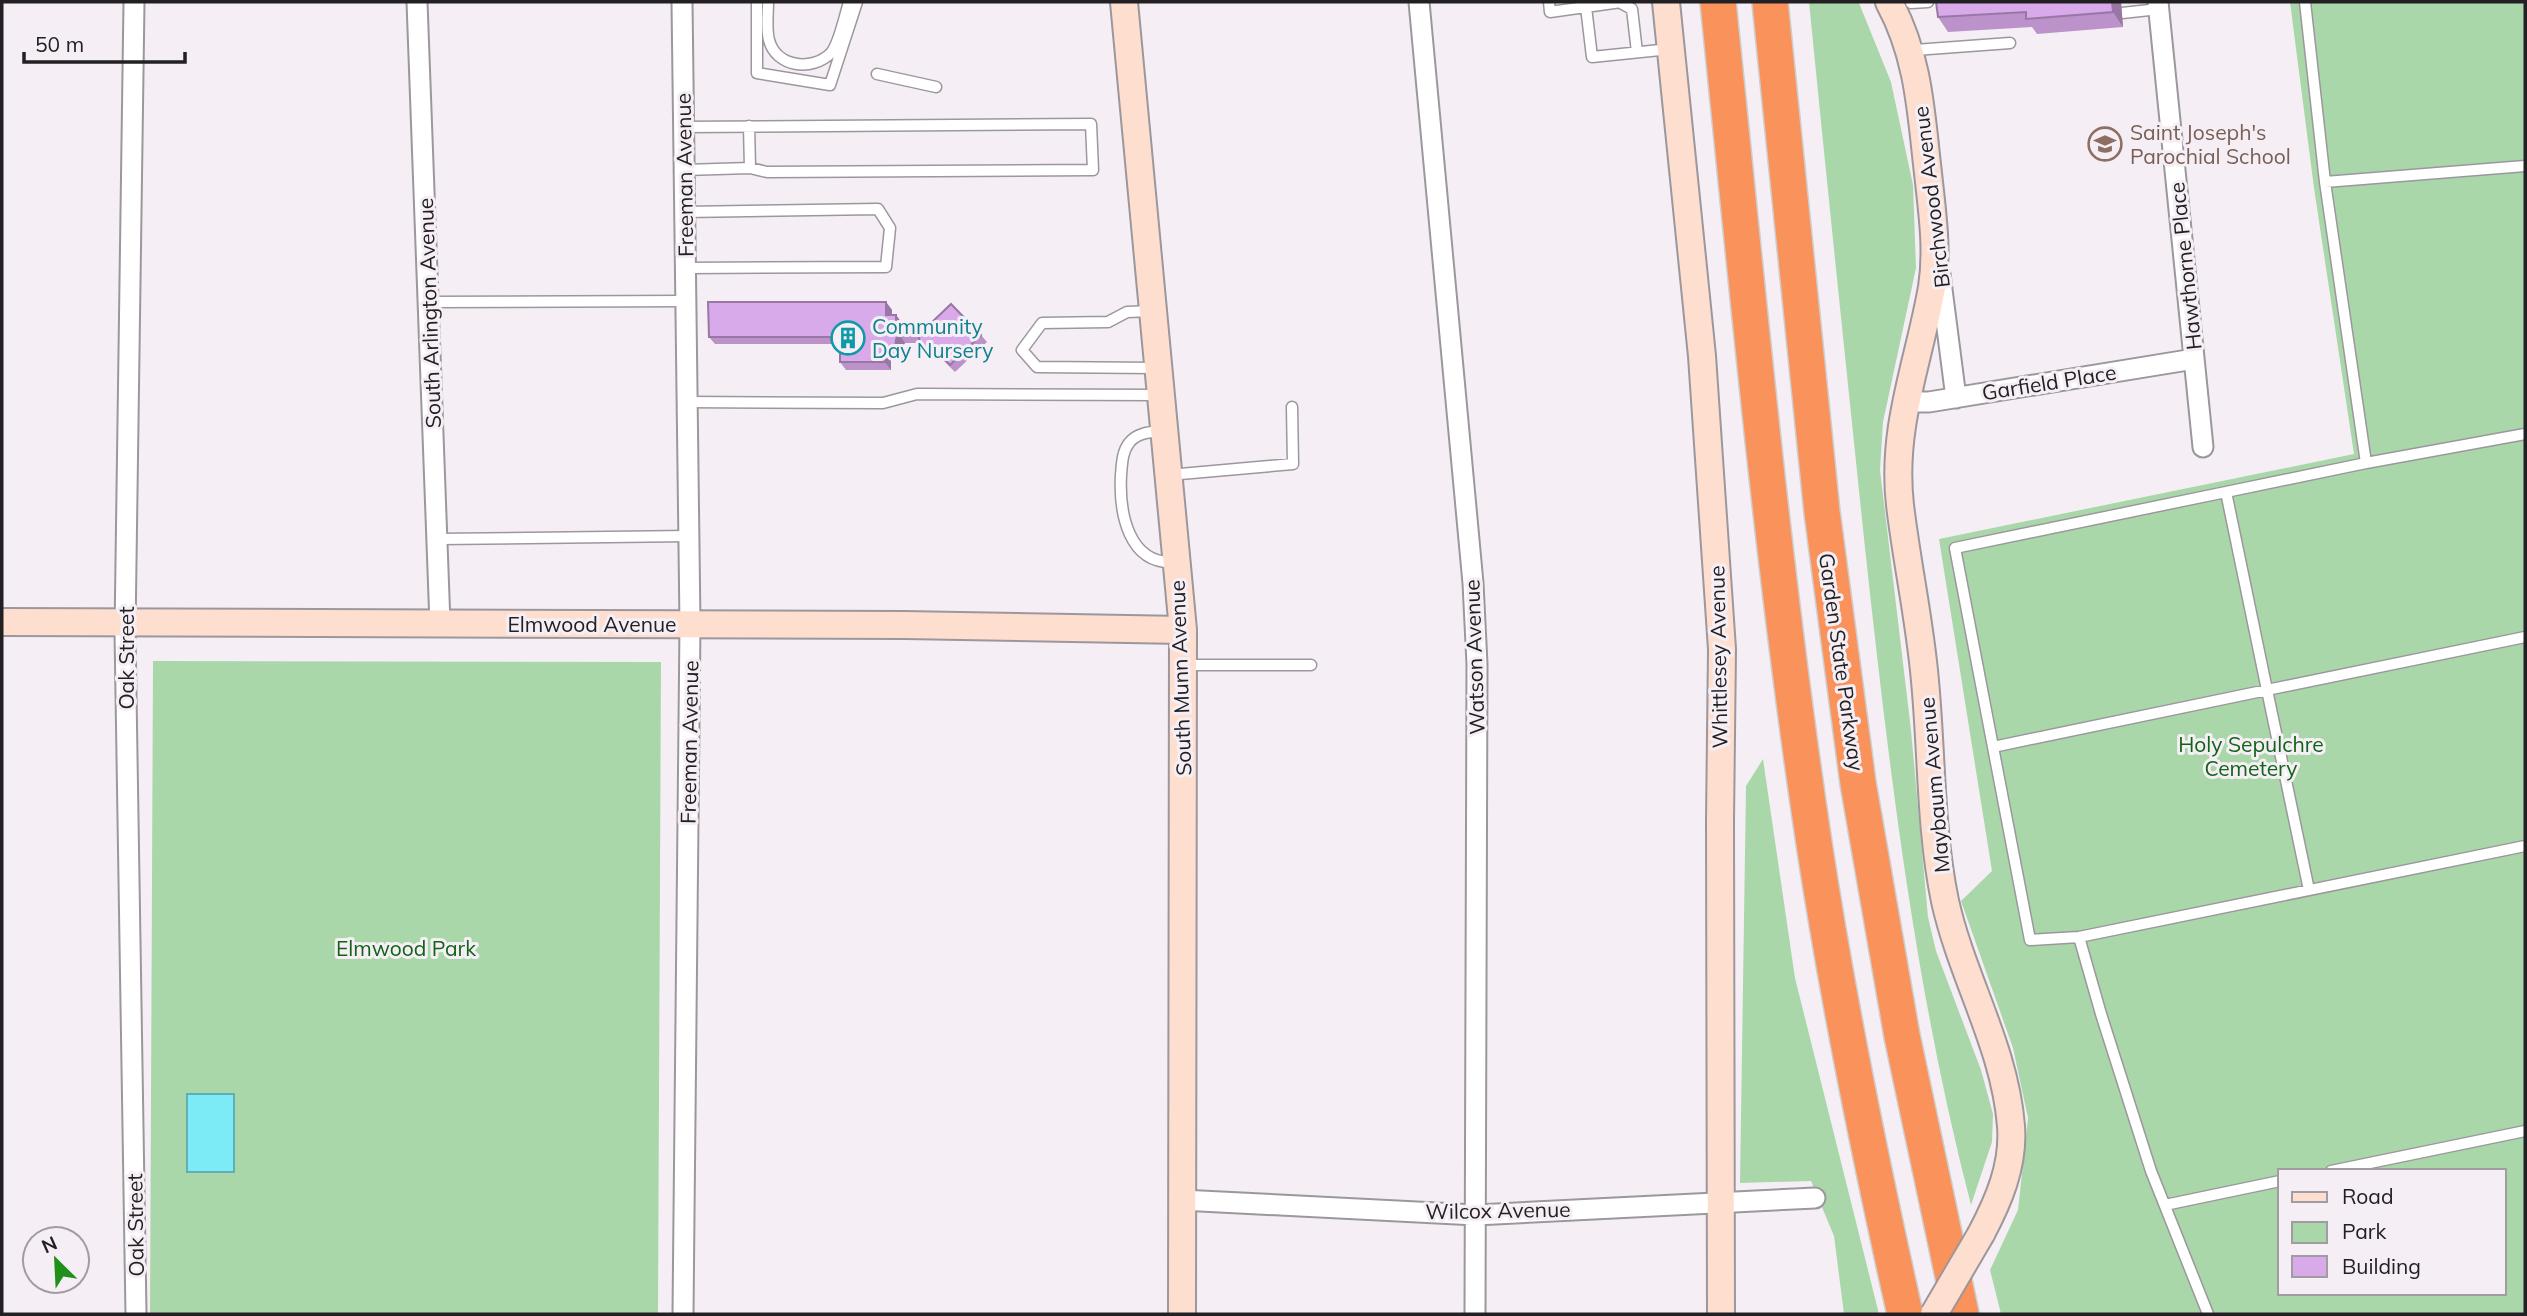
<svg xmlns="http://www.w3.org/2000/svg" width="2527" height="1316" font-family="Mulish,sans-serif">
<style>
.green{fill:#aad7a9;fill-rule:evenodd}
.water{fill:#7debf6;stroke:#62aeb6;stroke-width:2}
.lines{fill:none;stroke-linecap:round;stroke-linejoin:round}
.lane-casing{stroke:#9c979d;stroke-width:13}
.street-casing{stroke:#9c979d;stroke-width:23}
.secondary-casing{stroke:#9c979d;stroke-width:30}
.highway-casing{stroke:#cecece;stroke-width:38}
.lane{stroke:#fff;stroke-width:10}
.street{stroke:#fff;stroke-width:19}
.secondary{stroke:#fedece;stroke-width:26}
.highway{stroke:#fa925b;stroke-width:35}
.secondary-bridge-casing{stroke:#9c979d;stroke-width:30;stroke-linecap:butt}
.secondary-bridge{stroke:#fedece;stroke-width:26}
.wall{fill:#bb92c9}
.shaded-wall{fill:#9877a4}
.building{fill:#d9aaea;stroke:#9877a4;stroke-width:2}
.labels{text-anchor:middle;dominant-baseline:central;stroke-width:6;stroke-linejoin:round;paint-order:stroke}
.education-label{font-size:21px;fill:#785e54;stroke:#f5eff5;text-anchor:start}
.street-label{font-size:21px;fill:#222022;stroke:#f5eff5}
.culture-label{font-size:21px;fill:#0d838f;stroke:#f5eff5;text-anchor:start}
.park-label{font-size:21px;fill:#116318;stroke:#f5eff5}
</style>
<rect width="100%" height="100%" fill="#f5eff5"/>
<path class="green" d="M1809 2 1859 3 1891 82 1913 185 1916 268 1883 422 1880 470 1911 730 1928 917 1936 951 1981 1070 1993 1114 1992 1142 1971 1205C1915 990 1889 768 1865 548 1846 366 1827 184 1809 2Z
M2290 2H2525V1314H2001L1990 1270 2018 1210 2028 1118 2013 1048 1961 901 1992 871 1939 539 2354 454 2314 188ZM2280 1171H2504V1293H2280Z
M153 661 661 662 658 1314H150Z
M1763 759 1795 978 1879 1314H1844L1834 1236 1811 1181 1740 1183 1746 786Z"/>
<path class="water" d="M187 1094H234V1172H187Z"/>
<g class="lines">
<defs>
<path id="lane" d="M757 2V73L830 85 857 2
M768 2C768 13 766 29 769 40 776 67 812 72 831 53 839 44 845 15 849 2
M1549 2 1550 12 1621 2
M2305 2 2325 182 2525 166
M1621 3 1632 9 1637 52
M1911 3 1928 2
M1586 7 1592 57 1670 49
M2122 13 2159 9
M1915 50 2010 43
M877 74 936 87
M749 126 750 168
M683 127 1091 124 1093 170 767 172 750 168 684 170
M2325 182 2366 463
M684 212 878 209 890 228 886 267 685 268
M429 302 685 301
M1153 311 1127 312 1108 322 1042 323 1022 350 1037 367 1156 368
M687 402 883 403 917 394 1161 395
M1164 431C1152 432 1137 432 1129 443 1122 452 1122 464 1121 475 1119 512 1128 566 1176 562
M1169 475 1293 464 1292 407
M2226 492 2366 463 2525 434
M438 539 689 536
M1184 665H1311
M1993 747 1955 548 2226 492 2267 690 1993 747 2030 940 2079 937 2525 846
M2309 890 2267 690 2525 637
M2079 937 2101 1014 2151 1171 2208 1314
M2331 1171 2525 1131
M2165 1205 2280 1181"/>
<path id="street" d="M134 2 125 632 136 1314
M417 2 440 624
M682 2 690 624 683 1314
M1419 2 1473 583 1477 664 1475 1314
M2158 2 2203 447
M1940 274 1956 398
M1904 402H1929L2194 359
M1181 1200 1476 1215 1815 1198"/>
<path id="secondary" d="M1124 2 1183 630 1182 1314
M1666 2 1702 356 1722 649 1720 821 1721 1314
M1889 2C1919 57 1921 113 1928 173 1932 211 1938 249 1932 287 1919 362 1891 427 1900 505 1907 564 1920 622 1925 681 1932 754 1930 829 1945 901 1962 978 2005 1047 2011 1126 2014 1165 1999 1200 1981 1234
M2 622 904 625 1183 630"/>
<path id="highway" d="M1718 2C1747 282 1772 564 1814 843 1838 1001 1870 1158 1905 1314
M1770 2 1822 512 1858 783 1902 1036 1961 1314"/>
</defs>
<use href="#lane" class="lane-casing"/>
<use href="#street" class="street-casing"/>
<use href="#secondary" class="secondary-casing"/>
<use href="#highway" class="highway-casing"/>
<use href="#lane" class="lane"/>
<use href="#street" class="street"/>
<use href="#secondary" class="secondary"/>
<use href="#highway" class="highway"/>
<defs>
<path id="secondary-bridge" d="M1934 1314 1981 1234"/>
</defs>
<use href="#secondary-bridge" class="secondary-bridge-casing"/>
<use href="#secondary-bridge" class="secondary-bridge"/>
</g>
<path class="wall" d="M1936 2H2121L2123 27 2037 34 2032 27 1948 32 1938 17Z
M886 302 892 310V315H896L901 322V326L981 335 987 342 955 372 940 357H926L920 349V343H905L902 347 901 359 891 358V370H846L840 362V350H837L833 344H715L709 337Z"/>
<path class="shaded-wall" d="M2112 2H2121L2123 27 2113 12Z
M886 302 892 310 891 322 886 315Z
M896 315 901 322V334L896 327Z
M900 335 905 343 902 347 901 359 895 351 896 339Z
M886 351 891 358V370L885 362Z"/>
<path class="building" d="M1936 2H2112L2113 12 2026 19V12L1938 17Z
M708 302H886V315H896V327L928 326 951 304 981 335 950 365 935 349H920L919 335H900L896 339 895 351H886L885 362H840V343H832L831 337H709Z"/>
<defs>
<symbol id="school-ring" viewBox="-11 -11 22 22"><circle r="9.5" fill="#f5eff5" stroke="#8d6e63" stroke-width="1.5"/><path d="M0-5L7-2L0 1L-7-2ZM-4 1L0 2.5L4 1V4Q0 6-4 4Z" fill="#8d6e63"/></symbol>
<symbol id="building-ring" viewBox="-11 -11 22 22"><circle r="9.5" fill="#f5eff5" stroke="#0f9aa8" stroke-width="1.5"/><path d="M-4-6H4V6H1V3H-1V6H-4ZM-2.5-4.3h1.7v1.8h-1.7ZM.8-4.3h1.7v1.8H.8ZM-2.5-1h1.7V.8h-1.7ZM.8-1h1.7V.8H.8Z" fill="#0f9aa8"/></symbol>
</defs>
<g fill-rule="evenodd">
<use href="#school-ring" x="2086" y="125" width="38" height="38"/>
<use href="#building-ring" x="829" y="319" width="38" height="38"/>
</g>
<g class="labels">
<g class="education-label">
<text x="2130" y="132">Saint Joseph's<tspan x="2130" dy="24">Parochial School</tspan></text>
</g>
<g class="street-label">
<text transform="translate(684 175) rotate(-91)">Freeman Avenue</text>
<text transform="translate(1931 197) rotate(-97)">Birchwood Avenue</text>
<text transform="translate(2185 266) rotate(-96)">Hawthorne Place</text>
<text transform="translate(429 313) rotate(-92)">South Arlington Avenue</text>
<text transform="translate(2049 382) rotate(-9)">Garfield Place</text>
<text x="592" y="624">Elmwood Avenue</text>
<text transform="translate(1474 657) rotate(-92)">Watson Avenue</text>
<text transform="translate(1718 657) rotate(-91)">Whittlesey Avenue</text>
<text transform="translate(126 658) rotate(-90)">Oak Street</text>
<text transform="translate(1842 662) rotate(82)">Garden State Parkway</text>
<text transform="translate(1180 678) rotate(-92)">South Munn Avenue</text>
<text transform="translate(689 742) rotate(-89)">Freeman Avenue</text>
<text transform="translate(1934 785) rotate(-95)">Maybaum Avenue</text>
<text transform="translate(1498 1210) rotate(-1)">Wilcox Avenue</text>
<text transform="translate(135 1225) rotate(-91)">Oak Street</text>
</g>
<g class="culture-label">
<text x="872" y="326">Community<tspan x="872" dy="24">Day Nursery</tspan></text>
</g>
<g class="park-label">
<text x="2251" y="744">Holy Sepulchre<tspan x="2251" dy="24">Cemetery</tspan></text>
<text x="406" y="948">Elmwood Park</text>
</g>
</g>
<rect width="2527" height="1316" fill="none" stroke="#222022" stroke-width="7"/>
<rect x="2278" y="1169" width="228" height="126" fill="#f5eff5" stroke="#a19ca1" stroke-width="2"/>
<rect x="2292" y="1192" width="35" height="10" fill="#fedece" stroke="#a19ca1" stroke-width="2"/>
<text x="2342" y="1204" font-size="21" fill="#222022">Road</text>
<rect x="2292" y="1222" width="35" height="21" fill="#aad7a9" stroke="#a19ca1" stroke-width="2"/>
<text x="2342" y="1239" font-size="21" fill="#222022">Park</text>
<rect x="2292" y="1256" width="35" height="21" fill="#d9aaea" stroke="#a19ca1" stroke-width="2"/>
<text x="2342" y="1274" font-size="21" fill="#222022">Building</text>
<g transform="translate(56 1260) rotate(336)"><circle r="33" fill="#f5eff5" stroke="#a19ca1" stroke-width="2"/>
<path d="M0-5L12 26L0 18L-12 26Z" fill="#1f911a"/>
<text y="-10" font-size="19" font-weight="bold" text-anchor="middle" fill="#222022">N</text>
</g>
<path d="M24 52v10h161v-10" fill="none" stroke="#222022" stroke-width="3.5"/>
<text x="35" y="52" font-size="21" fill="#222022" stroke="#f5eff5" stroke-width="5" paint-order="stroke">50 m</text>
</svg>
